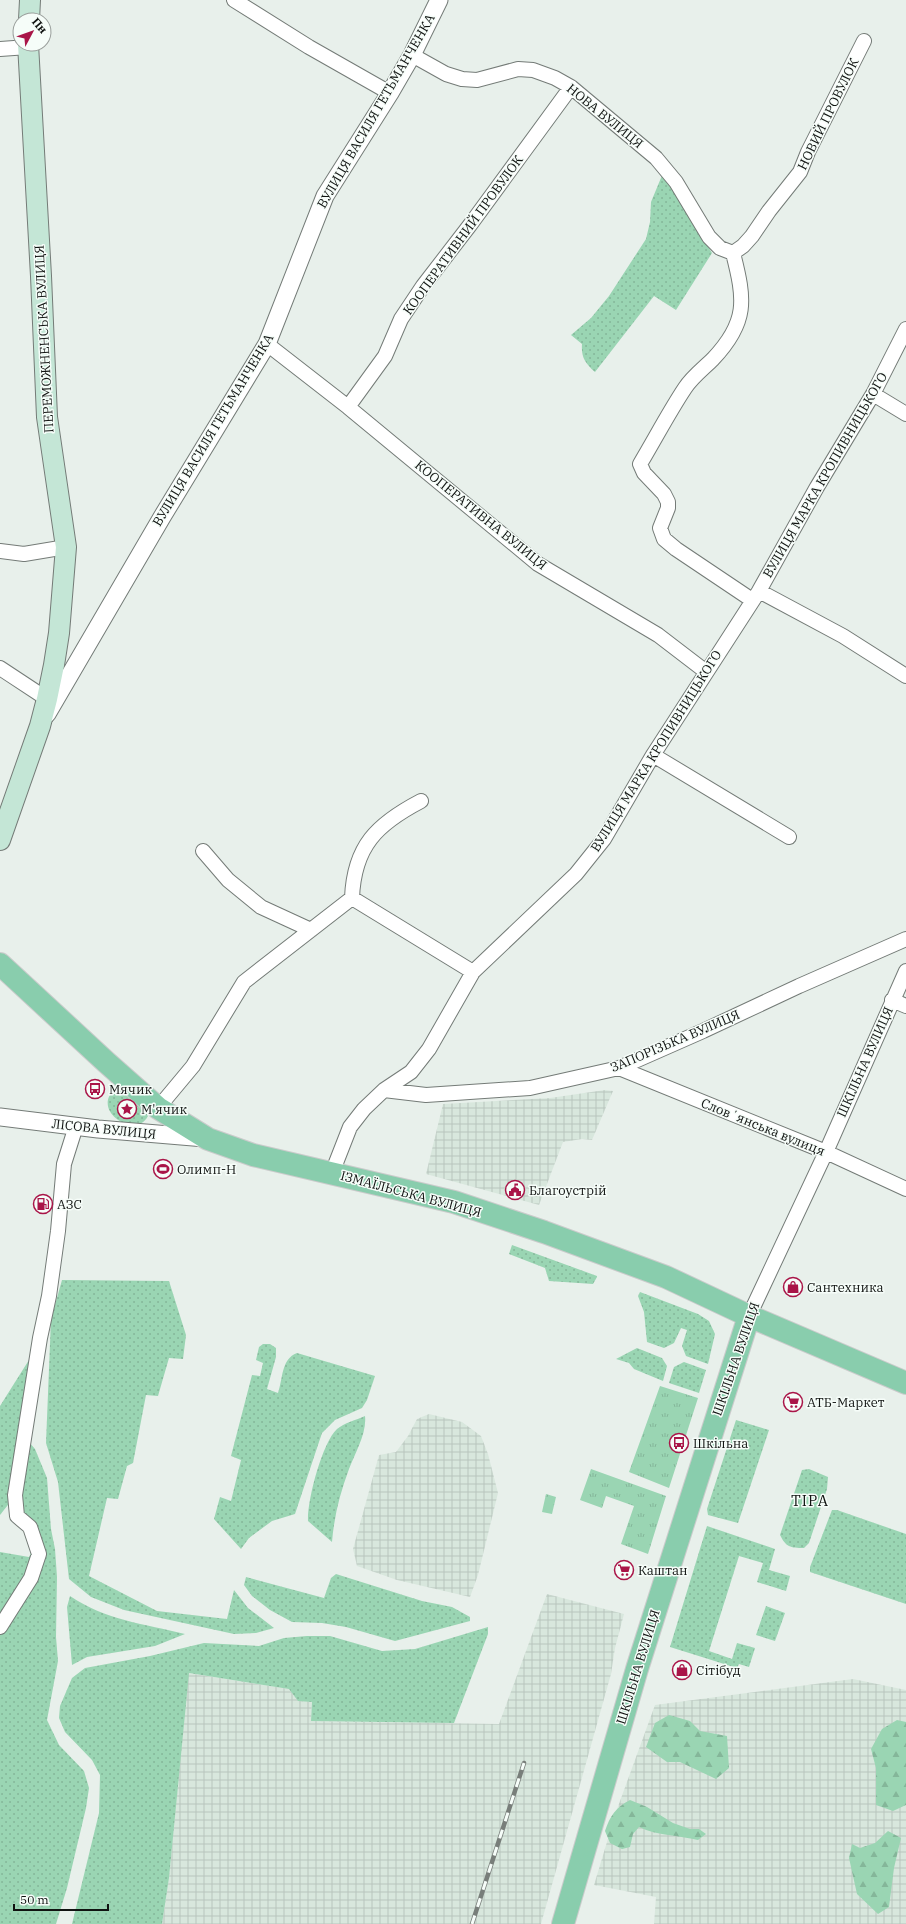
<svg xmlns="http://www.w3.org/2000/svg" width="906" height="1924" font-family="'IBM Plex Serif',serif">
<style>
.industrial{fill:url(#industrial-grid)}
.grass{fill:url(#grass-dots)}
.forest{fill:url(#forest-firs)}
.park{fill:url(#park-tufts)}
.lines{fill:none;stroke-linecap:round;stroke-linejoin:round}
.minor-casing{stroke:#747b77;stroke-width:16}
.tertiary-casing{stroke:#747b77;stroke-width:19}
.secondary-casing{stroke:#747b77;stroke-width:22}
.primary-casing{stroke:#cacbcb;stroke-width:24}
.minor{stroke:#fff;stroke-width:14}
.tertiary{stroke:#fff;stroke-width:17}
.secondary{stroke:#c4e6d6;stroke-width:20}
.primary{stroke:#89cdad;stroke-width:22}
.rail-casing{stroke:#787e7a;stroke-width:4.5}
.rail{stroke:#f6fdf9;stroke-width:3;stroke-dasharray:9;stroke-linecap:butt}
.labels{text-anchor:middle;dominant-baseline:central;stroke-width:3;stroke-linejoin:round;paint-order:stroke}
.street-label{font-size:13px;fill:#101311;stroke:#f6fdf9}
.poi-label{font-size:13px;fill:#101311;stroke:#f6fdf9;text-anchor:start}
.quarter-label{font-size:15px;letter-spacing:1px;fill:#101311;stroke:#f6fdf9}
</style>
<defs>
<pattern id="industrial-grid" width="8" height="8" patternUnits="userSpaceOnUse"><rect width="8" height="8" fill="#d8e7dd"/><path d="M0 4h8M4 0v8" fill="none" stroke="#b8c5bd"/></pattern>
<pattern id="grass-dots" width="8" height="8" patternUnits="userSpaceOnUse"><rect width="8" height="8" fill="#9ad5b3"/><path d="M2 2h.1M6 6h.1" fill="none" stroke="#84b699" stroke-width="1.8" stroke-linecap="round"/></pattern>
<pattern id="forest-firs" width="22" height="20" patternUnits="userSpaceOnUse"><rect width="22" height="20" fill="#9ad5b3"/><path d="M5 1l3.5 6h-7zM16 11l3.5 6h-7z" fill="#84b699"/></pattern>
<pattern id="park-tufts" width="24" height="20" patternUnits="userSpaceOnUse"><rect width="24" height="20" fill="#9ad5b3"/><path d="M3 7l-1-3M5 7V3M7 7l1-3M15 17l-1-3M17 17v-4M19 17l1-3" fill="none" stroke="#84b699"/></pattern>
</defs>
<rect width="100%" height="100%" fill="#e8f0eb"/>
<path class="industrial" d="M605 1090 613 1091 592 1140 582 1139 563 1142 539 1205 426 1174 443 1104 550 1098Z
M429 1414 462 1422 481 1436 488 1454 498 1493 478 1575 470 1597 397 1580 357 1566 353 1549 379 1455 396 1452 408 1436 417 1419Z
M547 1594 624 1614 615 1648 611 1674 541 1924H162L169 1878 188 1673 289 1689 298 1700 312 1702 311 1721 499 1724Z
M853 1679 906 1690V1924H654L656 1897 594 1885 616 1812 655 1705Z"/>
<path class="grass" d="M663 173 712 253 676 310 654 296 595 372C585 363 581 357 582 344L571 335 591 318 609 296 646 239 650 222 651 202Z
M115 1089C126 1090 143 1106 148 1116 136 1140 90 1111 115 1089Z
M512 1245 597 1276V1277L593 1284 549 1281 545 1268 509 1254Z
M62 1280 169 1281 186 1335 183 1359 169 1358 158 1396 146 1395 133 1463 127 1466 118 1499 107 1498 89 1576 157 1611 227 1619 234 1590 248 1608 274 1628 256 1633 234 1634 124 1610 91 1597 69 1579 58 1482 46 1443 51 1319Z
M640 1292 698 1314 709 1321 715 1334 708 1364 686 1356 682 1346 687 1330 681 1328 674 1343 664 1348 647 1342 644 1312 638 1296Z
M263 1344H270L276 1348V1357L267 1389 278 1393C283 1379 281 1359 297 1353L375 1376 367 1400 362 1408 335 1420 322 1433 295 1514 272 1521 249 1538 241 1549 214 1519 220 1497 231 1501 241 1460 231 1456 252 1375 260 1376 263 1363 256 1360 259 1347Z
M637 1348 662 1358 667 1366 663 1381 634 1369 629 1363 616 1359Z
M34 1352 11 1501 0 1515V1406Z
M684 1362 706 1370 699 1393 669 1383 674 1367Z
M365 1416C367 1433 355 1453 349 1469 340 1493 334 1517 332 1542L308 1521C307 1501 322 1443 337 1429 344 1423 356 1420 365 1416Z
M736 1420 769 1430 738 1523 708 1515 707 1509Z
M29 1442 35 1449 47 1478 51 1529 55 1549 57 1577 56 1637 58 1661 47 1720 59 1745 84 1771 89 1788 86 1808 67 1888 56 1924H0V1552L29 1557 32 1551 20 1495Z
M809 1469 828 1477 827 1489 809 1543 804 1548C790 1548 786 1547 780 1535L802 1470Z
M832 1510H837L906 1534V1604L810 1572V1567Z
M707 1526 775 1549 769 1570 790 1576 786 1591 757 1582 763 1563 739 1556 709 1651 732 1659 737 1643 755 1648 749 1667 739 1664 737 1668 670 1647Z
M336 1574 422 1601 452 1607 470 1617V1621L395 1641 346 1627 322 1623 292 1622 270 1610 252 1596 244 1585 246 1577 324 1598 331 1578Z
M70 1596C105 1620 145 1624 185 1634L155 1646 87 1657 72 1665 67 1607Z
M766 1606 785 1613 775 1641 756 1635Z
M488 1627V1634L454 1723 311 1721 312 1702 298 1701 289 1689 189 1673 169 1878 162 1924H72L99 1813 100 1775 92 1760 65 1732 59 1718 60 1706 72 1678 85 1668 150 1656 204 1643 259 1646 284 1638 307 1636H330L382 1651 415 1649Z"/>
<path class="forest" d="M669 1715 690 1721 700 1731 727 1736 729 1768 716 1779 680 1762H667L646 1747 655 1723Z
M897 1720 906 1722V1805L893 1811 876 1805V1768L871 1749 882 1729Z
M630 1800 647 1807 673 1823 690 1829H699L706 1834 698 1840C678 1835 658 1836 639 1827L633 1834 630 1847 622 1849 610 1843 605 1831C610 1816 616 1807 630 1800Z
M888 1831 901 1838 894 1868 889 1907 878 1914 857 1894 849 1858 852 1844 860 1848 875 1843Z"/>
<path class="park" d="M660 1386 698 1398 669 1488 629 1472Z
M591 1469 666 1496 648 1554 621 1544 634 1506 606 1496 602 1508 580 1500Z
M546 1494 556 1497 552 1514 542 1512Z"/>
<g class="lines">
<defs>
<path id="minor" d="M234 0 309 47 390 93
M0 49 28 47
M412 55 446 74 462 79 477 80 518 69 533 70 555 78 571 87 656 158 676 182 709 237 720 248 733 253
M267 344 348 407 538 564 658 635 705 671
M873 394 906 414
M348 407 385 356 401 319 423 286 470 225 571 87
M0 551 24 554 66 547
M759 591 843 636 906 676
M752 600 676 549 664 539 660 528 668 508V502L664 494 644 473 640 464C655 439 669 412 685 388 692 377 704 368 713 359 748 322 745 300 733 253L743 246 752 236 769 211 800 172 808 152 864 41
M0 668 47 699
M653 755 789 837
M203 851 228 880 261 907 311 930
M352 898C354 846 377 824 421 801
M892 1000 906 1006
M619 1068 826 1152 906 1189
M384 1090 426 1095 530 1088 619 1068 703 1031 799 986 906 939
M158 1108 193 1066 244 982 352 898 473 972
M332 1173 350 1127 364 1109 384 1090 411 1072 429 1049 473 972 576 874 604 839 653 755 759 591 817 487 873 394 906 329
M749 1316 826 1152 906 971
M0 1627 31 1578 39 1554 30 1527 17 1516 15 1495 40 1338 49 1296 58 1231 64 1164 76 1126"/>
<path id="tertiary" d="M47 714 162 517 267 344 325 196 390 93 412 55 439 0
M0 1117 98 1129 205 1138"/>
<path id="secondary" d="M29 20 30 0
M0 840 40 726 47 699 54 665 59 633 66 547 47 417 41 276 28 44"/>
<path id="primary" d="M0 964 106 1062 158 1108 208 1139 253 1155 454 1202 544 1232 666 1277 749 1316 906 1383
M563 1924 637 1669 749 1316"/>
</defs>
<use href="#minor" class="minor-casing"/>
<use href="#tertiary" class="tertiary-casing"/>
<use href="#secondary" class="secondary-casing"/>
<use href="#primary" class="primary-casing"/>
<use href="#minor" class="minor"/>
<use href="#tertiary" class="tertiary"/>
<use href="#secondary" class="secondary"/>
<use href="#primary" class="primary"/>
<defs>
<path id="rail" d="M472 1924 524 1763"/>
</defs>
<use href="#rail" class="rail-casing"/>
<use href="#rail" class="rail"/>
</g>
<defs>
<symbol id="bus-ring" viewBox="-11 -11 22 22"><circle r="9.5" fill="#f6fdf9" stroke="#a91548" stroke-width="1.5"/><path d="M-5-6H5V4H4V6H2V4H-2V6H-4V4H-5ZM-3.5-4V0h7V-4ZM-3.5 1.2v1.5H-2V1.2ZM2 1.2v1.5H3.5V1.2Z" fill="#a91548"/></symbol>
<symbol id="sight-ring" viewBox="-11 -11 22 22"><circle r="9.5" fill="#f6fdf9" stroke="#a91548" stroke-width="1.5"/><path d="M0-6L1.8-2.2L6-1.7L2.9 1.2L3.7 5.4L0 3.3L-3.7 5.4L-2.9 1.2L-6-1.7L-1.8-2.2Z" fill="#a91548"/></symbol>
<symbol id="stadium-ring" viewBox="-11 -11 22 22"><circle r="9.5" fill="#f6fdf9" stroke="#a91548" stroke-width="1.5"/><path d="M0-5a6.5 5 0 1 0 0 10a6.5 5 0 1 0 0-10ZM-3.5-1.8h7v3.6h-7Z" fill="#a91548"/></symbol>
<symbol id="civic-ring" viewBox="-11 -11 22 22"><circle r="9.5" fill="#f6fdf9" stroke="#a91548" stroke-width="1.5"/><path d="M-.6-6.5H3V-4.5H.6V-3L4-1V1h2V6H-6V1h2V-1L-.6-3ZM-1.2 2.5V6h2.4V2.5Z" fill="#a91548"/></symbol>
<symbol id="fuel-ring" viewBox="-11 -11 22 22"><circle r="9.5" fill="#f6fdf9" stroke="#a91548" stroke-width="1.5"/><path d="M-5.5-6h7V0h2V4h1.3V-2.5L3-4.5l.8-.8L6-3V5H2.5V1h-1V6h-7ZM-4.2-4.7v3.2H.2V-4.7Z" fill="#a91548"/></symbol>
<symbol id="shop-ring" viewBox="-11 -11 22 22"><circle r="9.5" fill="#f6fdf9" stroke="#a91548" stroke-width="1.5"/><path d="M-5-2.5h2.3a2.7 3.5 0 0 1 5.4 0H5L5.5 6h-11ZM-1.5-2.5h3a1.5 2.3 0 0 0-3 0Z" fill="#a91548"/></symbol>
<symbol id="supermarket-ring" viewBox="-11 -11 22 22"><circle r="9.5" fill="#f6fdf9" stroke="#a91548" stroke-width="1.5"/><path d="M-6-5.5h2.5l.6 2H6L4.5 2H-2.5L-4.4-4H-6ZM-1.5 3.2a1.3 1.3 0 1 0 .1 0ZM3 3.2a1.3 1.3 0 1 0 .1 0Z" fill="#a91548"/></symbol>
</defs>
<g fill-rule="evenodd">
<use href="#bus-ring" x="84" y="1078" width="22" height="22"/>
<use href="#sight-ring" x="116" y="1098" width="22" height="22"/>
<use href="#stadium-ring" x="152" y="1158" width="22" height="22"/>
<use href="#civic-ring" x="504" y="1179" width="22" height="22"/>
<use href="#fuel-ring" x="32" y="1193" width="22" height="22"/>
<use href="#shop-ring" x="782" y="1276" width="22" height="22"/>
<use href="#supermarket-ring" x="782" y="1391" width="22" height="22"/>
<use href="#bus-ring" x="668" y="1432" width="22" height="22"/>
<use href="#supermarket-ring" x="613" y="1559" width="22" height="22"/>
<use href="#shop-ring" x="671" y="1659" width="22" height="22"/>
</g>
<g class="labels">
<g class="street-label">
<text transform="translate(376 111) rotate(-60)">ВУЛИЦЯ ВАСИЛЯ ГЕТЬМАНЧЕНКА</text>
<text transform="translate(828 114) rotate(-64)">НОВИЙ ПРОВУЛОК</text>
<text transform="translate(605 116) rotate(39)">НОВА ВУЛИЦЯ</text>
<text transform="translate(463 235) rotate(-54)">КООПЕРАТИВНИЙ ПРОВУЛОК</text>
<text transform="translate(44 339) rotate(-93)">ПЕРЕМОЖНЕНСЬКА ВУЛИЦЯ</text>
<text transform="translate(213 430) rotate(-59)">ВУЛИЦЯ ВАСИЛЯ ГЕТЬМАНЧЕНКА</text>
<text transform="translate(825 475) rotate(-60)">ВУЛИЦЯ МАРКА КРОПИВНИЦЬКОГО</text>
<text transform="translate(481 515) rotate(39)">КООПЕРАТИВНА ВУЛИЦЯ</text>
<text transform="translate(656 751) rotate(-58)">ВУЛИЦЯ МАРКА КРОПИВНИЦЬКОГО</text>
<text transform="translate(675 1041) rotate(-23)">ЗАПОРІЗЬКА ВУЛИЦЯ</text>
<text transform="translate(865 1062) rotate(-66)">ШКІЛЬНА ВУЛИЦЯ</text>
<text transform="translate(763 1127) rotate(22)">Словʼянська вулиця</text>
<text transform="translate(104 1129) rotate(6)">ЛІСОВА ВУЛИЦЯ</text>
<text transform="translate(411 1194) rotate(15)">ІЗМАЇЛЬСЬКА ВУЛИЦЯ</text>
<text transform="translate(736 1359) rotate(-71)">ШКІЛЬНА ВУЛИЦЯ</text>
<text transform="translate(638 1667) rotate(-73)">ШКІЛЬНА ВУЛИЦЯ</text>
</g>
<g class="poi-label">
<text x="109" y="1089">Мячик</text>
<text x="141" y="1109">М'ячик</text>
<text x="177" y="1169">Олимп-Н</text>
<text x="529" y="1190">Благоустрій</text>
<text x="57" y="1204">АЗС</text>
<text x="807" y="1287">Сантехника</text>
<text x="807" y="1402">АТБ-Маркет</text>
<text x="693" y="1443">Шкільна</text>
<text x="638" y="1570">Каштан</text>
<text x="696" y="1670">Сітібуд</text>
</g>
<g class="quarter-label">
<text x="810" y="1500">ТІРА</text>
</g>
</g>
<g transform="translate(32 32) rotate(49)"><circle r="19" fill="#f6fdf9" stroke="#9a9f9c"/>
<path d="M0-3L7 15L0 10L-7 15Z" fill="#a91548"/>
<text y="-6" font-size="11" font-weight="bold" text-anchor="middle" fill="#101311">Пн</text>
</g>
<path d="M14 1904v6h94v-6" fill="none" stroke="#101311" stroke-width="2"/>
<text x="20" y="1904" font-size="12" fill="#101311" stroke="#f6fdf9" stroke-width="3" paint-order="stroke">50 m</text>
</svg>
